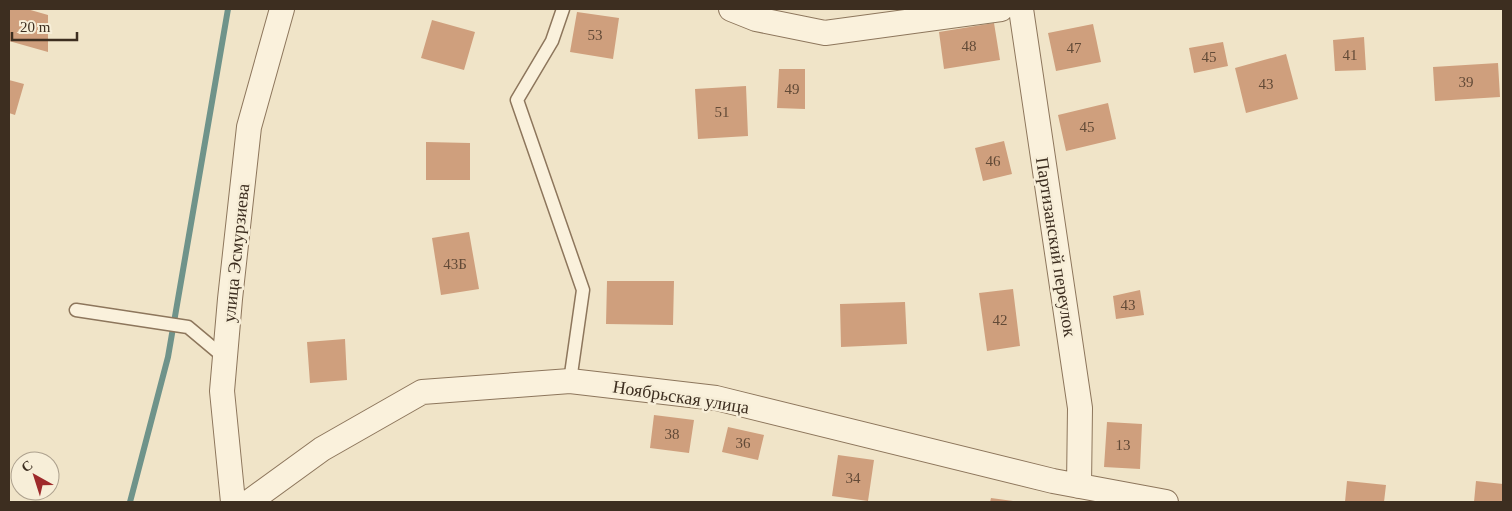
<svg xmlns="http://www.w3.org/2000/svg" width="1512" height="511" font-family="Georgia,serif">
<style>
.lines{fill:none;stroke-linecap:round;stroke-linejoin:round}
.stream{stroke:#6f938a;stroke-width:6}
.building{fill:#cf9f7d}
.lane-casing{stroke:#8d765c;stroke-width:15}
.street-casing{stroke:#8d765c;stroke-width:26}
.lane{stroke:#faf1dc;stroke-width:12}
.street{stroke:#faf1dc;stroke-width:24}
.labels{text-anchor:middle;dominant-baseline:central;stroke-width:5;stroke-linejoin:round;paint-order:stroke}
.number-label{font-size:15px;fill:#624a37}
.street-label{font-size:18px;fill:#3d2e20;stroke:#f7eed8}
</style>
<rect width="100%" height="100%" fill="#f0e4c8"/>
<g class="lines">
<path class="stream" d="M130 502 168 357 228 9"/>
</g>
<path class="building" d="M9 9H27L48 15V52L9 41Z
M577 12 619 18 613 59 570 52Z
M432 20 475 32 464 70 421 58Z
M994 23 1000 60 944 69 939 32Z
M1093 24 1101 62 1056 71 1048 33Z
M1364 37 1366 70 1335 71 1333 40Z
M1223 42 1228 66 1194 73 1189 48Z
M1286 54 1298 99 1246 113 1235 68Z
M1498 63 1500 97 1435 101 1433 67Z
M779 69H805V109L777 108Z
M9 80 24 84 15 115 9 113Z
M746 86 748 136 698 139 695 89Z
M1108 103 1116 139 1066 151 1058 115Z
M1004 141 1012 174 983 181 975 148Z
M426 142 470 143V180H426Z
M469 232 479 289 441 295 432 238Z
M607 281H674L673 325 606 324Z
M1013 289 1020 346 987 351 979 293Z
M1140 290 1144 315 1116 319 1113 296Z
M905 302 907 344 841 347 840 304Z
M345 339 347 380 310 383 307 342Z
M654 415 694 420 689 453 650 448Z
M1107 422 1142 424 1140 469 1104 467Z
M728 427 764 435 758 460 722 452Z
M838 455 874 460 868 501 832 496Z
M1347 481 1386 485 1384 502H1345Z
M1476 481 1503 484V502H1474Z
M991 498 1013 501 1012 502H990Z"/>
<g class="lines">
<defs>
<path id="lane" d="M563 9 552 41 517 100 583 290 570 381
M76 310 188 327 225 358"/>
<path id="street" d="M731 9 756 19 825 33 1001 9
M1021 9 1080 408 1079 486
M233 502 222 391 230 299 249 127 282 9
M249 502 322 449 422 392 570 381 716 398 1053 481 1166 502"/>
</defs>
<use href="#lane" class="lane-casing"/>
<use href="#street" class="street-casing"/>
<use href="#lane" class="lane"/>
<use href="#street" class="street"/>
</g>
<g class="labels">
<g class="number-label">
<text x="595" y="35">53</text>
<text x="969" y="46">48</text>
<text x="1074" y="48">47</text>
<text x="1350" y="55">41</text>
<text x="1209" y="57">45</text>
<text x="1466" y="82">39</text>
<text x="1266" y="84">43</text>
<text x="792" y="89">49</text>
<text x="722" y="112">51</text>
<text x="1087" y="127">45</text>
<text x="993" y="161">46</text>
<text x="455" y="264">43Б</text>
<text x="1128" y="305">43</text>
<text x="1000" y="320">42</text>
<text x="672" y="434">38</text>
<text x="743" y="443">36</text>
<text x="1123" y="445">13</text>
<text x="853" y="478">34</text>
</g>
<g class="street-label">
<text transform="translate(1056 247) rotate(81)">Партизанский переулок</text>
<text transform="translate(236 253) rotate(-84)">улица Эсмурзиева</text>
<text transform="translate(681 397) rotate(9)">Ноябрьская улица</text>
</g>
</g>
<rect width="1512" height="511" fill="none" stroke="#3d2e20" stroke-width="20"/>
<g transform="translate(35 476) rotate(321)"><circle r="24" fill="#f7eed8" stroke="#ada18e"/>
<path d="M0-4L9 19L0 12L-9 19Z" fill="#9e2a2b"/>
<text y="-8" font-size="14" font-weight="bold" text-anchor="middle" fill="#3d2e20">С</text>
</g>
<path d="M12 32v8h65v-8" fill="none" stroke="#3d2e20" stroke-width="2.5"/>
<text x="20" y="32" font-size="15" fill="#3d2e20" stroke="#f7eed8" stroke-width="4" paint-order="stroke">20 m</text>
</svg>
